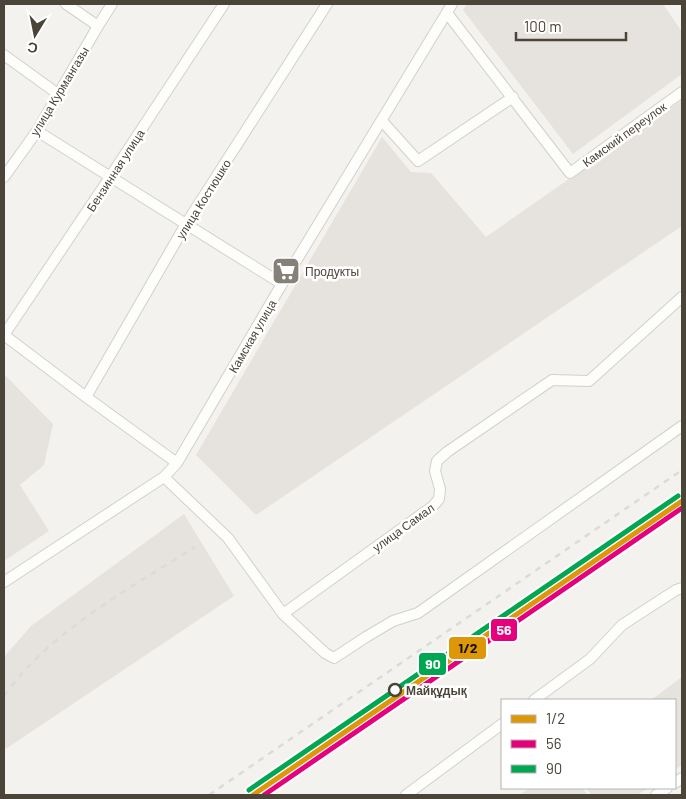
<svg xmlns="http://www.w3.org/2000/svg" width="686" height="799" font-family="Barlow,sans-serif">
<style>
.industrial{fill:#e6e2de}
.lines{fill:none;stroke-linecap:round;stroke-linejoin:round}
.minor-casing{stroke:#d2d0cb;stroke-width:12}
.minor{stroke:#fdfdfc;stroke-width:10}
.rail{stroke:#dbdbda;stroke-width:2.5;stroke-dasharray:6 6;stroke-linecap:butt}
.rail-1-casing{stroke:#fff;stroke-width:9}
.rail-2-casing{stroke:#fff;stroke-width:9}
.rail-3-casing{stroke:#fff;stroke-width:9}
.rail-1{stroke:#dd9709;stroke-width:5}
.rail-2{stroke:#e5007d;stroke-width:5}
.rail-3{stroke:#00a651;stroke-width:5}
.stop-dot{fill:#fff;stroke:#4b4439;stroke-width:2.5}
.labels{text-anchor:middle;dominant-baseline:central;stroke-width:5;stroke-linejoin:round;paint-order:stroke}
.street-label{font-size:12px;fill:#4b4439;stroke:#fff}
.poi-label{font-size:12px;fill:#4b4439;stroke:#fff;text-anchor:start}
.stop-label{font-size:12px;font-weight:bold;fill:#4b4439;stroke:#fff;text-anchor:start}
.line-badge{stroke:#fff;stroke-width:2}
.badge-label{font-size:14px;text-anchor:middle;font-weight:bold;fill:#fff}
.pale-badge-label{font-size:14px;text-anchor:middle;font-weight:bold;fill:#111}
</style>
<rect width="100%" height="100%" fill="#f4f2ee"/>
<path class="industrial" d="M467 4H663L682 32V74L573 154 463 10Z
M682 100V226L256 515 196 455 382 137 411 172 431 173 486 237Z
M4 374 53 424 44 465 20 485 49 531 4 561Z
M184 514 234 596 4 750V657L31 626Z
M682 677V765L675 770V700H651Z
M530 788H582L587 795H519Z
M586 788H648L637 795H592Z"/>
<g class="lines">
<defs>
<path id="minor" d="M66 4 98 26
M447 13 570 173 682 92
M4 55 58 94
M382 121 418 161 513 97
M37 131 282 284
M4 177 37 131 98 26 112 4
M4 335 110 177 224 4
M4 335 86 397 177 463
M86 397 186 224 327 4
M164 477 228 538 283 614 433 506 439 499 440 489 435 471 437 461 447 452 552 380 589 381 682 297
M4 582 164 477 177 463 282 284 452 4
M283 614 325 653 334 658 366 637 393 621 418 613 682 426
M534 700 590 659 622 625 676 590 682 588
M675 783 682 778
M406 795 502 724
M656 795 667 788"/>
</defs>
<use href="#minor" class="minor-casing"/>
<use href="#minor" class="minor"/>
<path class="rail" d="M4 696C49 632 130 588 195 547
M209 795 682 470"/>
<defs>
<path id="rail-1" d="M253 795 682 501"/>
<path id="rail-2" d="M264 795 682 508"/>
<path id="rail-3" d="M249 790 678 496"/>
</defs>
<use href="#rail-1" class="rail-1-casing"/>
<use href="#rail-2" class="rail-2-casing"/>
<use href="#rail-3" class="rail-3-casing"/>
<use href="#rail-1" class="rail-1"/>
<use href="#rail-2" class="rail-2"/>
<use href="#rail-3" class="rail-3"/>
</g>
<defs>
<symbol id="supermarket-square" viewBox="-11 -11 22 22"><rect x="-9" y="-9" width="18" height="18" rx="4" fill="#868178" stroke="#fff"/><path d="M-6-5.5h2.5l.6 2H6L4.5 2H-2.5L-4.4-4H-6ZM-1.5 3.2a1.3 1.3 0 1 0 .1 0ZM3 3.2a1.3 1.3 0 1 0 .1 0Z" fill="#fff"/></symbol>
</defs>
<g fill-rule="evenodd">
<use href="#supermarket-square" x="270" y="255" width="32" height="32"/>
</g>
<circle class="stop-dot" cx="395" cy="690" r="6"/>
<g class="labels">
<g class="street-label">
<text transform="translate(59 91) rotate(-59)">улица Курмангазы</text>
<text transform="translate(624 134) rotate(-36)">Камский переулок</text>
<text transform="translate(115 170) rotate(-57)">Бензинная улица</text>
<text transform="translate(203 199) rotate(-58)">улица Костюшко</text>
<text transform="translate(252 336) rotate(-60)">Камская улица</text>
<text transform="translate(403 527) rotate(-36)">улица Самал</text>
</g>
<g class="poi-label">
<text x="305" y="271">Продукты</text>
</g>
<g class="stop-label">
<text x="406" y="690">Майқұдық</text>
</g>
</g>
<g class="line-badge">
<rect x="490" y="618" width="28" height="24" rx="5" fill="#e5007d"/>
<rect x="448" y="636" width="39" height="24" rx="5" fill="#dd9709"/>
<rect x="418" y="652" width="29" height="24" rx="5" fill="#00a651"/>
</g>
<g class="badge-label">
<text x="504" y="635">56</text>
<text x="433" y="669">90</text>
</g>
<g class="pale-badge-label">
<text x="468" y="653">1/2</text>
</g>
<rect width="686" height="799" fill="none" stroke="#4b4439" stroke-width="10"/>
<rect x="501" y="699" width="175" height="90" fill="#ffffff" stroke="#b7b4b0"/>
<rect x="511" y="715" width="25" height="8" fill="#dd9709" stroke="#b7b4b0"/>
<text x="546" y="724" font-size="15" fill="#4b4439">1/2</text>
<rect x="511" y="740" width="25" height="8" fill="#e5007d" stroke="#b7b4b0"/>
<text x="546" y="749" font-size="15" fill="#4b4439">56</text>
<rect x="511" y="765" width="25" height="8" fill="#00a651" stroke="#b7b4b0"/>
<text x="546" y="774" font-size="15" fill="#4b4439">90</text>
<g transform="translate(35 35) rotate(190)" stroke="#ffffff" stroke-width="4" paint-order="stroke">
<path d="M0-4L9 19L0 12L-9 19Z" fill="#4b4439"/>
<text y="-8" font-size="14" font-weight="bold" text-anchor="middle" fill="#4b4439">С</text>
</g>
<path d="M516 32v8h110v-8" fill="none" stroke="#4b4439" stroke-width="2.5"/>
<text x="524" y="32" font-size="15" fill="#4b4439" stroke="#ffffff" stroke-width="4" paint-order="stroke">100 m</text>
</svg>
